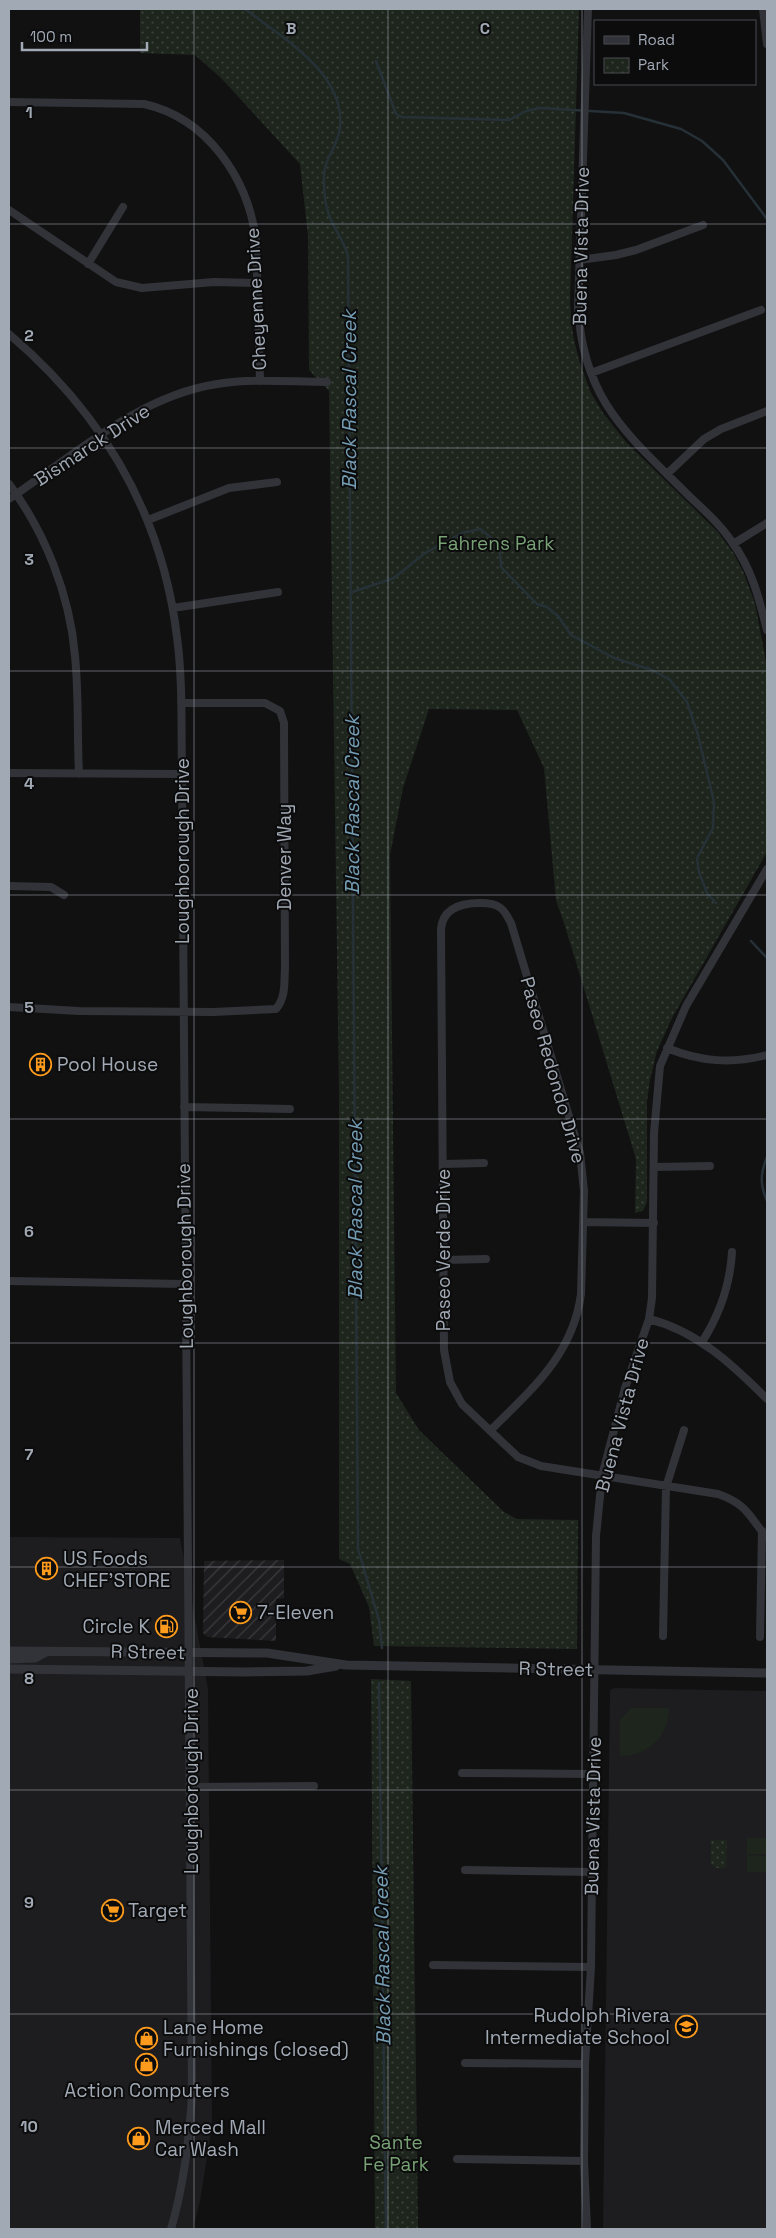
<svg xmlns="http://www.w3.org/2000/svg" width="776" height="2238" font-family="'Space Grotesk',sans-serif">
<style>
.built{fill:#1d1d1f}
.industrial{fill:url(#industrial-furrows)}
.green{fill:#1d251d}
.park{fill:url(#park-dots)}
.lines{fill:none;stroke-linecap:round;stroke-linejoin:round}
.stream{stroke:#263137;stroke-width:2.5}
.minor{stroke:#313338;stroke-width:8}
.tertiary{stroke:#313338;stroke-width:9}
.grid{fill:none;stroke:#a1a9b4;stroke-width:1;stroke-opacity:0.55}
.labels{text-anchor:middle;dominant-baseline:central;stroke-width:4;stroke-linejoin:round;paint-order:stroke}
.street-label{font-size:19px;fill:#a1a9b4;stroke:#0c0c0d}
.park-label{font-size:19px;fill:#78a176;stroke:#0c0c0d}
.poi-label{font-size:19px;fill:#a1a9b4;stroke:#0c0c0d;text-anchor:start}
.water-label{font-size:20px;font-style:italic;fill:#749cb3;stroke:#0c0c0d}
.grid-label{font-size:16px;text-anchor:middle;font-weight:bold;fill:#a1a9b4;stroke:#0c0c0d;stroke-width:4;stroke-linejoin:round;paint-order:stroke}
</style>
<defs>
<pattern id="industrial-furrows" width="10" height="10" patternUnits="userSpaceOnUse" patternTransform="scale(1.25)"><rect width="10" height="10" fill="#1d1d1f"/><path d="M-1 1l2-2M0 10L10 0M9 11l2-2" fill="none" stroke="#3b3b3d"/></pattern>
<pattern id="park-dots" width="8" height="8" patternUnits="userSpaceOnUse" patternTransform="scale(1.25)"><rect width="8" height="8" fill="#1d251d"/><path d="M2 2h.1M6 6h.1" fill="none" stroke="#3b423b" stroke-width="1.8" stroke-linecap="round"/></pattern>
</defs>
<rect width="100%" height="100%" fill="#111112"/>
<path class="built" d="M9 1537 180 1538 208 1689 212 2126 200 2201 193 2229H9Z
M616 1688 767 1691V2229H603L610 1693 611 1689Z"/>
<path class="industrial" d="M284 1560V1598L276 1599V1641L207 1637 203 1633 204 1561Z"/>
<path class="green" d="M631 1708H669C669 1736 649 1756 620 1756V1720Z
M747 1838H767V1854H747Z
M747 1855 767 1856V1872H747Z"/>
<path class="park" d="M140 9H579L570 303 573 335 579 360 590 391 603 413 626 442 718 532 734 554 743 571 755 603 767 667V852L672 1018 657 1051 650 1080 647 1101V1202L643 1211 635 1213 636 1159 565 926 556 900 544 768 517 710 429 709 403 788 390 855 396 1393 419 1430 504 1512 517 1519 578 1520 577 1649 374 1646 369 1607 350 1564 339 1559V1093L329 391 309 370 308 236 300 164 221 78 195 55 140 53Z
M371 1679 411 1681 418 2229H375Z
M711 1840H727L726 1868H716L711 1864Z"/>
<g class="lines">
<path class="stream" d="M245 9C282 38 346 73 340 128 338 147 322 160 324 181 324 191 325 205 329 215 334 229 344 241 348 256L358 1549 379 1620 382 1648
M376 61 396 114 402 117 509 120 526 111 540 108 624 113 681 129 702 141 723 160 767 219
M352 592 394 578 425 553 462 533 480 529C497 541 501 546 501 567L537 604 547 607 558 616 571 635 614 658 652 670 670 680 687 702 698 735 714 802 713 828 697 858 699 872 707 893 716 903
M751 941 767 958
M767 1157C760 1174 760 1185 767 1201
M379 1683 386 2229"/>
<path class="minor" d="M588 9 578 307C583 400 627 434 688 495 704 510 720 524 732 542 752 569 759 598 767 630
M763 9 767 44
M9 102 144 104C207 118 248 178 256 240L260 381
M9 210 116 282 142 288 214 282 256 283
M579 260 616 255 636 250 703 225
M88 264 123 207
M9 334C103 414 162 513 177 637 183 682 181 728 182 774L192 2096C189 2142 184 2185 171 2229
M591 373 761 310
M667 474 704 439 721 429 767 411
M9 484C45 532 70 595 75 656 79 695 77 735 79 774
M9 499C72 457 138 396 217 384 253 378 291 382 327 382
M148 520 229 488 277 482
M733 544 767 523
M173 608 278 592
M9 773 182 774
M9 886 51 887 64 895
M9 1007 79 1011 213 1012 276 1009C286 997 284 983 285 968L284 723 280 711 265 703H181
M667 1048C701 1062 732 1064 767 1055
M184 1107 290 1109
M443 1164 484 1163
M654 1167 710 1166
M583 1222 654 1223
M444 1260 486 1259
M9 1281 185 1284
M649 1319C697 1331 733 1365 767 1399
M702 1342C720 1314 730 1285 732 1252
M490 1431C531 1390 573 1355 581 1294L584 1191 580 1153 511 923C508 918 505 910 499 907 494 903 486 903 480 903 461 903 443 908 441 929L444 1350 450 1382 462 1404 518 1457 541 1466 718 1494C747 1504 749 1516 767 1538
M663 1636 666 1487 684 1430
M760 1637 762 1531
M462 1773 594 1774
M190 1787 314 1786
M465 1870 592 1872
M433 1965 591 1967
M465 2063 585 2064
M457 2159 584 2161
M587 2229 584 2161 585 2064 591 1967 592 1872 596 1536 602 1476 625 1388 649 1319 652 1298 654 1133 660 1066 686 1006 767 869"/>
<path class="tertiary" d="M9 1651 267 1653 346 1665 767 1673
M9 1659 35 1658 46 1652
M9 1669 244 1672 307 1671 336 1666"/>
</g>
<path class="grid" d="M194 9V2229M388 9V2229M582 9V2229M9 224H767M9 448H767M9 671H767M9 895H767M9 1119H767M9 1343H767M9 1567H767M9 1790H767M9 2014H767"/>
<defs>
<symbol id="building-ring" viewBox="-11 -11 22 22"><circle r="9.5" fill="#0c0c0d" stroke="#ff9b1c" stroke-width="1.5"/><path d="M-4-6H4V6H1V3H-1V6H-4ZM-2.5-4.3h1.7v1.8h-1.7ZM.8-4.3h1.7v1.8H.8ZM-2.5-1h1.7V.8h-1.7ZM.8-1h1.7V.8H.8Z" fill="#ff9b1c"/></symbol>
<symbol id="supermarket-ring" viewBox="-11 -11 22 22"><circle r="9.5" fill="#0c0c0d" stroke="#ff9b1c" stroke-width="1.5"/><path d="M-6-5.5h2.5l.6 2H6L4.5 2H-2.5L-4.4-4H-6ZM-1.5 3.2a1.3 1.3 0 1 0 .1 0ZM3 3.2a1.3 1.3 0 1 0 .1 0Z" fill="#ff9b1c"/></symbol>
<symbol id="fuel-ring" viewBox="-11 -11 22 22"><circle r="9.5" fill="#0c0c0d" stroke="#ff9b1c" stroke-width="1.5"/><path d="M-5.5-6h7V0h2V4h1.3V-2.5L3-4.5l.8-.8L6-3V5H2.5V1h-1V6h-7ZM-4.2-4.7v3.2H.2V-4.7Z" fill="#ff9b1c"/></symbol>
<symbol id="school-ring" viewBox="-11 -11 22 22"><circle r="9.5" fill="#0c0c0d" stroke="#ff9b1c" stroke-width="1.5"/><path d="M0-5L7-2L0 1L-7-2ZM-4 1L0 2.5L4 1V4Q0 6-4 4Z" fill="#ff9b1c"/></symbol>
<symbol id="shop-ring" viewBox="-11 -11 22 22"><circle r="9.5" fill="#0c0c0d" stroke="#ff9b1c" stroke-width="1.5"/><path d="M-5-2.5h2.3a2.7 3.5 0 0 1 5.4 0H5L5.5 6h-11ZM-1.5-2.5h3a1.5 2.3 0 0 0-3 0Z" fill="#ff9b1c"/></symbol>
</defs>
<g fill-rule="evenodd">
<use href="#building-ring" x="28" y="1052" width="25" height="25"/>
<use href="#building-ring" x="34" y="1556" width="25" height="25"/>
<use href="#supermarket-ring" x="228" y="1600" width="25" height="25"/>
<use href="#fuel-ring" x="154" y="1614" width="25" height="25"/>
<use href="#supermarket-ring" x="100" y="1898" width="25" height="25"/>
<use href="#school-ring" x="674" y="2014" width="25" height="25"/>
<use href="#shop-ring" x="134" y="2026" width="25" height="25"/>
<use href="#shop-ring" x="134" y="2052" width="25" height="25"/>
<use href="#shop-ring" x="126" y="2126" width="25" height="25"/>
</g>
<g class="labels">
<g class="street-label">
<text transform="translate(581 246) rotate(-89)">Buena Vista Drive</text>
<text transform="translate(256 299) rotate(-93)">Cheyenne Drive</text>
<text transform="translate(92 445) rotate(-33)">Bismarck Drive</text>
<text transform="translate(182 851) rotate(-90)">Loughborough Drive</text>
<text transform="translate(284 857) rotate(-90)">Denver Way</text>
<text transform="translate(553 1070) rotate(74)">Paseo Redondo Drive</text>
<text transform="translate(443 1250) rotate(-90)">Paseo Verde Drive</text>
<text transform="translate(185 1256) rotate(-91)">Loughborough Drive</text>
<text transform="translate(622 1415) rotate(-75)">Buena Vista Drive</text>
<text transform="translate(148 1652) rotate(1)">R Street</text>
<text transform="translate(556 1669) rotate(1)">R Street</text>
<text transform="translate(191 1781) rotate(-90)">Loughborough Drive</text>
<text transform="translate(593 1816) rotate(-89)">Buena Vista Drive</text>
</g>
<g class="park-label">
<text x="496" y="543">Fahrens Park</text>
<text x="396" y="2142">Sante<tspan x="396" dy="22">Fe Park</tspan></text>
</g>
<g class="poi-label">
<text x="57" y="1064">Pool House</text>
<text x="63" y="1558">US Foods<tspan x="63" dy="22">CHEF'STORE</tspan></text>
<text x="257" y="1612">7-Eleven</text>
<text x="150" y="1626" text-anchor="end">Circle K</text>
<text x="128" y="1910">Target</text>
<text x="670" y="2015" text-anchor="end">Rudolph Rivera<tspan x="670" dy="22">Intermediate School</tspan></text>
<text x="163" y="2027">Lane Home<tspan x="163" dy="22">Furnishings (closed)</tspan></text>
<text x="147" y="2090" text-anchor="middle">Action Computers</text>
<text x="155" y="2127">Merced Mall<tspan x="155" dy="22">Car Wash</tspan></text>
</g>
<g class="water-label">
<text transform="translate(349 400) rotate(-90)">Black Rascal Creek</text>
<text transform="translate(352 805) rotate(-90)">Black Rascal Creek</text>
<text transform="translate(355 1210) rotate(-90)">Black Rascal Creek</text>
<text transform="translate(382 1956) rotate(-91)">Black Rascal Creek</text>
</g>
</g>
<g class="grid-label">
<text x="291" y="34">B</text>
<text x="485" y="34">C</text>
<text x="29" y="118">1</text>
<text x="29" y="341">2</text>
<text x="29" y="565">3</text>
<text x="29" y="789">4</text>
<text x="29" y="1013">5</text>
<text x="29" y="1237">6</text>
<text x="29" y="1460">7</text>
<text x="29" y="1684">8</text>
<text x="29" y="1908">9</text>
<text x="29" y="2132">10</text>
</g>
<rect width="776" height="2238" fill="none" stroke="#a1a9b4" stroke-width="20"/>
<rect x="594" y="20" width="162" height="65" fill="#0c0c0d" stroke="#484b50"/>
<rect x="604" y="36" width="25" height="8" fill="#313338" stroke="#484b50"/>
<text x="638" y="45" font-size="15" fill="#a1a9b4">Road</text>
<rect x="604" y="58" width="25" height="15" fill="url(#park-dots)" stroke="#484b50"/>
<text x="638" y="70" font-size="15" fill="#a1a9b4">Park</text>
<path d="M22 42v8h125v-8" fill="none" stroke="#a1a9b4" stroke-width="2.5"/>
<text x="30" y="42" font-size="15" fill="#a1a9b4" stroke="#0c0c0d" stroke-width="4" paint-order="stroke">100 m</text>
</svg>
